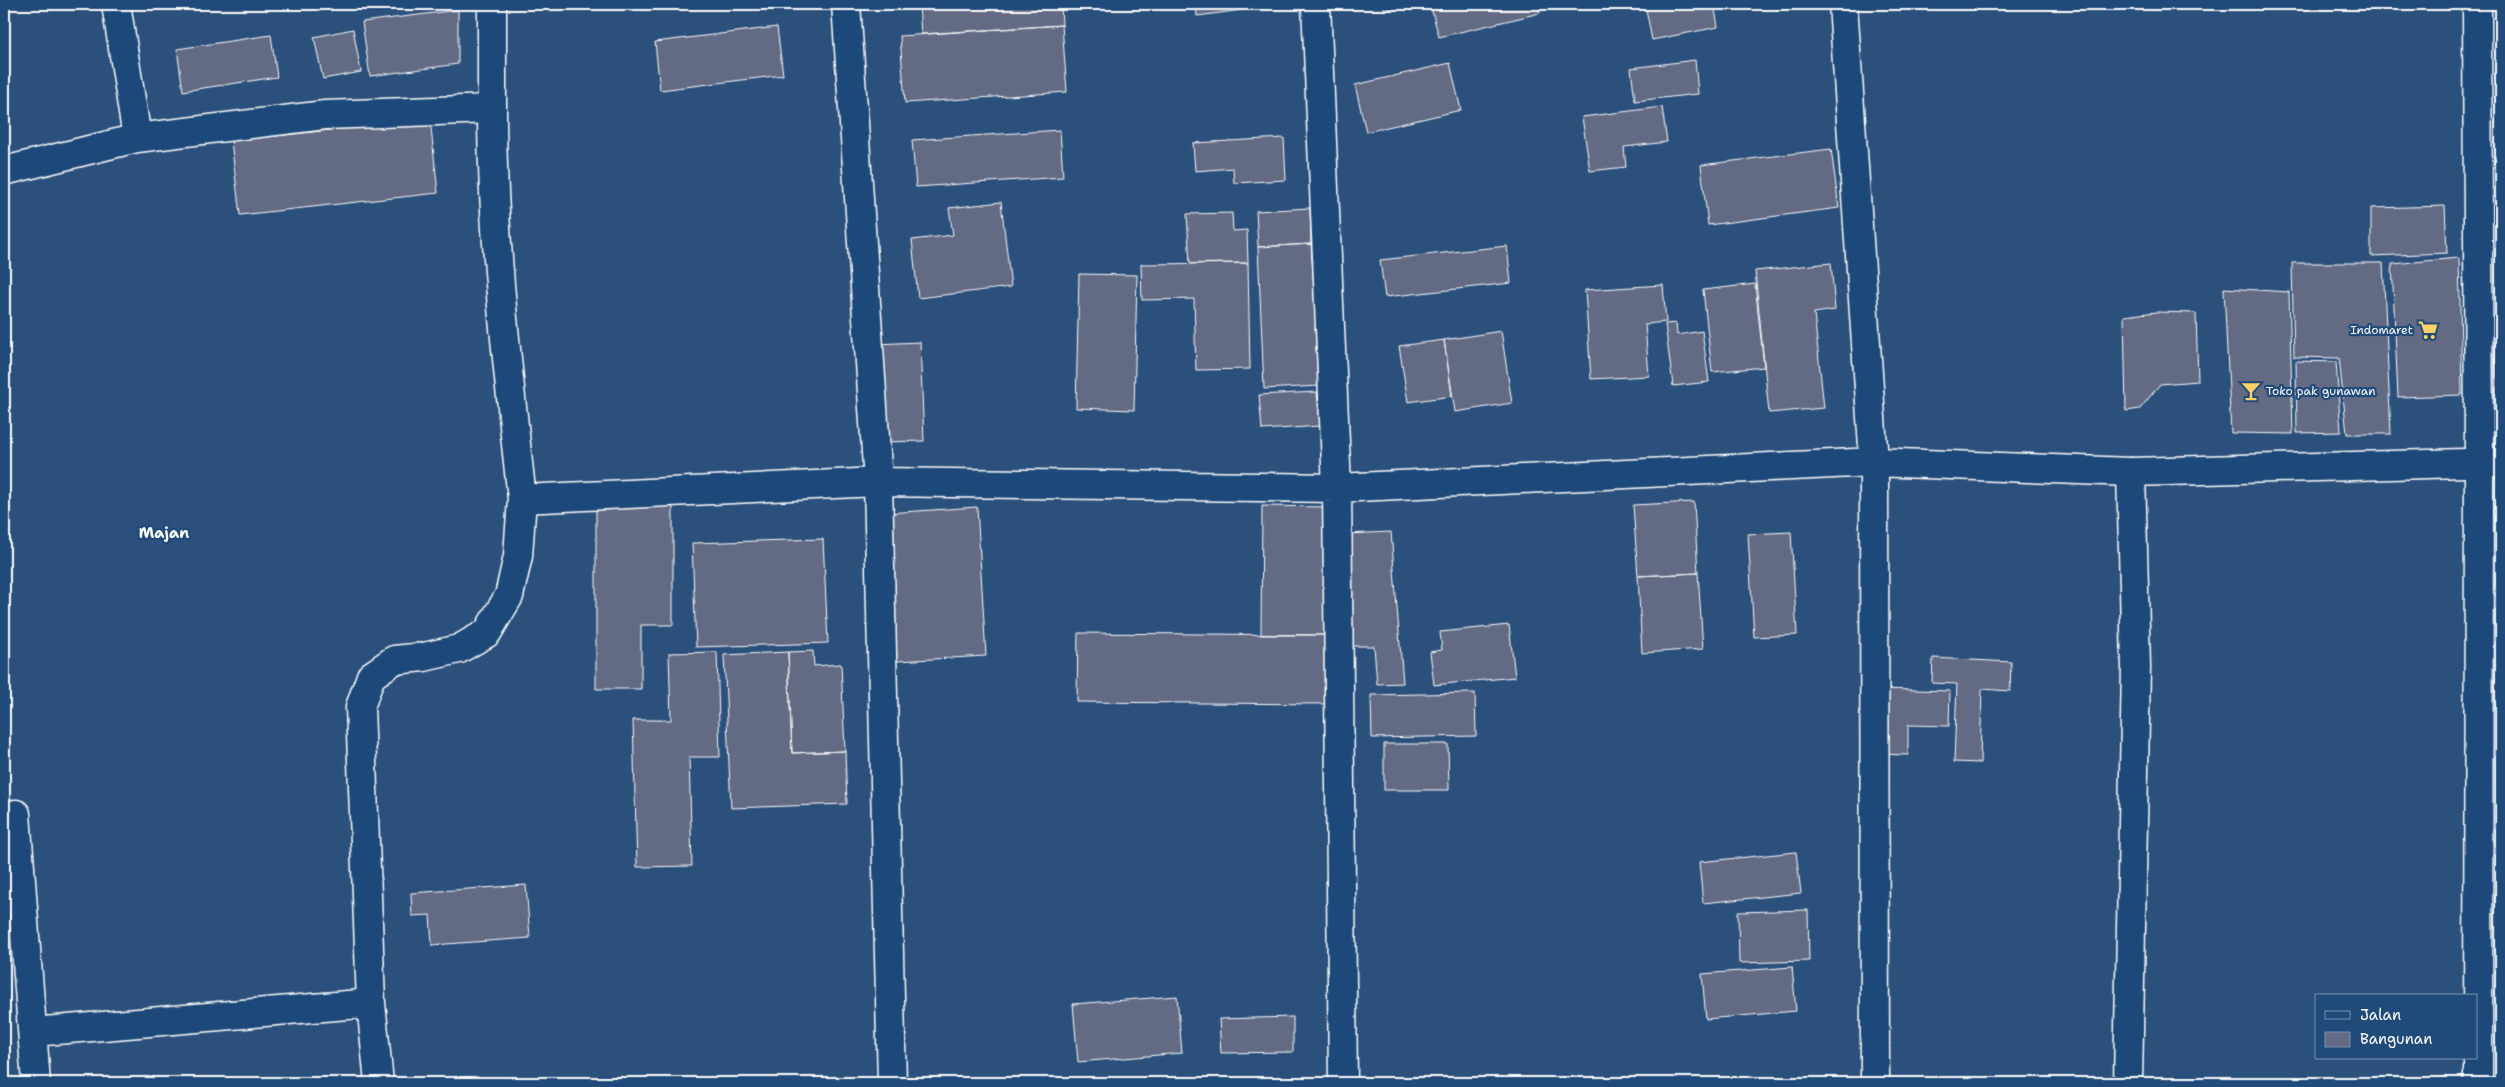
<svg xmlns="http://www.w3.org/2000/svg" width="2505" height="1087" font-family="'Shantell Sans',sans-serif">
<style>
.building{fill:#626a84;stroke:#fff}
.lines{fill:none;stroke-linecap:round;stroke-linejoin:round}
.street-casing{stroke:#fff;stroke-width:31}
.secondary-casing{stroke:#fff;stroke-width:31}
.street{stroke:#1f4a7a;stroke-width:28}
.secondary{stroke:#1f4a7a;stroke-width:28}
.labels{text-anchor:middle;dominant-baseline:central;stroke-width:4.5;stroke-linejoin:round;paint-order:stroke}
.poi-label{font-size:12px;fill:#fff;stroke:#1f4a7a;text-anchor:end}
.quarter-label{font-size:15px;font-weight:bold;fill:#fff;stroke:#1f4a7a}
</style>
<rect width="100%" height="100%" fill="#2c507c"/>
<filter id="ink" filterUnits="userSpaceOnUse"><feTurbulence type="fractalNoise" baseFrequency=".02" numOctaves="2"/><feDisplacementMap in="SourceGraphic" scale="10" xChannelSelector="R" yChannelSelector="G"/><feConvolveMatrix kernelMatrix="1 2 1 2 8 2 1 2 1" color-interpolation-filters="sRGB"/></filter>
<g filter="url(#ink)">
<path class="building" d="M919 4H1061L1062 25 921 34Z
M1196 4H1287L1197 16Z
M1383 4H1414L1385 10Z
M1430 4H1538L1540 13 1439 37Z
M1645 4H1714L1718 27 1652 40Z
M2300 4H2407V6L2300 9Z
M458 10V64L370 76 362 22Z
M1062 25 1067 92 905 103 900 36Z
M777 27 783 75 660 90 655 42Z
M353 29 361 72 323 79 314 37Z
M271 35 277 77 183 91 177 49Z
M1695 60 1698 94 1635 101 1631 68Z
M1450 63 1461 110 1366 132 1355 85Z
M1662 107 1667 142 1624 147 1626 167 1590 171 1582 117Z
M430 119 438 193 240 215 231 141Z
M1060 130 1063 177 916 187 912 140Z
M1284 138 1286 180 1234 183 1233 168 1195 171 1193 143Z
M1831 149 1839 208 1708 225 1701 165Z
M1001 202 1011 287 918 298 912 240 953 235 949 208Z
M2445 206 2447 253 2371 256V208Z
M1310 208 1311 244 1258 247 1256 211Z
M1232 213 1233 231 1247 230 1248 263 1190 264 1187 214Z
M1311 244 1314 290H1324L1326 325 1315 326 1318 386 1264 389 1258 247Z
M1507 246 1511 283 1385 297 1380 260Z
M2459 258 2462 395 2398 397 2392 264Z
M1248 263 1250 369 1196 370 1194 299 1142 300 1141 264Z
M1831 263 1835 310 1814 313 1824 408 1769 413 1755 271Z
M2292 263H2383L2391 434H2347L2339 358 2294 357Z
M1079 274 1137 275 1134 410 1076 408Z
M1755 284 1764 367 1712 372 1703 290Z
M1663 285 1666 322 1645 324 1649 376 1591 379 1585 290Z
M2224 288 2289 292 2293 434 2231 433Z
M2156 312 2196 313 2198 381 2160 384 2140 409 2126 411 2124 316Z
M1676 323 1677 335 1702 331 1709 382 1673 386 1665 324Z
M1501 331 1512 403 1455 412 1444 340Z
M1444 340 1452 396 1408 402 1399 346Z
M920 342 924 441 880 442 876 344Z
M2496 343H2501V416H2497Z
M2296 361 2336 362 2341 432 2297 433Z
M1317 392 1320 426 1262 430 1259 395Z
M1694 502 1698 573 1638 576 1633 505Z
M596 503H673V625H641V689H596Z
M1262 506 1326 507 1324 635H1261Z
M977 507 986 656 897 661 888 513Z
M1391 532 1403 683 1377 684 1374 646H1349L1346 534Z
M1791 532 1797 635 1754 637 1748 534Z
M823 539 828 643 696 647 692 543Z
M1698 573 1703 649 1642 653 1638 576Z
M1509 625 1515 677 1434 685 1430 652 1442 650 1440 632Z
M1078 633 1324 635 1325 704 1077 702Z
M813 651 814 666 841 664 845 751 792 753 788 652Z
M717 652 720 757H689L692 866 637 867 633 720H671L669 653Z
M788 652 792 753 845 751 847 804 731 808 724 655Z
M1933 658 2011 662 2010 691 1982 689 1980 763 1954 762 1957 684 1932 683Z
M1879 689 1950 691 1949 726 1908 725V755L1877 754Z
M1475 693 1476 736 1372 738 1371 695Z
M1384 744H1448L1449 790H1384Z
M1796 852 1801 893 1703 903 1699 862Z
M526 885 530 938 432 945 430 915 412 916 411 893Z
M1808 910 1809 961 1739 963 1738 912Z
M1792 967 1796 1011 1706 1019 1702 974Z
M1177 996 1182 1053 1078 1062 1073 1004Z
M1293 1017V1052L1221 1053 1219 1019Z"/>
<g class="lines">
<defs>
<path id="street" d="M116 4 137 138
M846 4 878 482 892 1083
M1316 4 1337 488 1343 1083
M1843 4 1874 462 1875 1083
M2477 4 2479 462 2478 1083
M492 109C492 239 508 370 522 499
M4 171 137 138 325 115 492 109V4
M16 814 36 1083
M33 1032 371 1003
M379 1083 371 1003 360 707 371 676 394 660 424 657 459 649 487 633 509 596 518 556 522 499 878 482 1337 488 1874 462 2131 472"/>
<path id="secondary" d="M2128 1083 2136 667 2131 472 2501 462"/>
</defs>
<use href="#street" class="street-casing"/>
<use href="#secondary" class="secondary-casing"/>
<use href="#street" class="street"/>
<use href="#secondary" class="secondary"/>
</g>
</g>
<defs>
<symbol id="supermarket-bare" viewBox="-9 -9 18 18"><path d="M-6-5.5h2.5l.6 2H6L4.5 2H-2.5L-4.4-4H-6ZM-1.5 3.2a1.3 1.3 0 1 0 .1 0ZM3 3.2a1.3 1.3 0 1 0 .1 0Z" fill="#ffd166" stroke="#1f4a7a" stroke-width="2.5" paint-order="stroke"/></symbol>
<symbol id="bar-bare" viewBox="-9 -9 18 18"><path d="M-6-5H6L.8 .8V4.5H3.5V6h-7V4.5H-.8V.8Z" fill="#ffd166" stroke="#1f4a7a" stroke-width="2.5" paint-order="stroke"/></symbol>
</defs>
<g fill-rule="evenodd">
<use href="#supermarket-bare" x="2414" y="316" width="28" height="28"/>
<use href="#bar-bare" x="2237" y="377" width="28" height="28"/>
</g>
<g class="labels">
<g class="poi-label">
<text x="2413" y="330">Indomaret</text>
<text x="2266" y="391" text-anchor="start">Toko pak gunawan</text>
</g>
<g class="quarter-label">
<text x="164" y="533">Majan</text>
</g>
</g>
<rect width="2505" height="1087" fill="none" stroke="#1f4a7a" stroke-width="20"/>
<rect x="10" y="10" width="2485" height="1067" fill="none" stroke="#fff" stroke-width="2" filter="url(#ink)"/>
<rect x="2315" y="994" width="162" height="65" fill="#1f4a7a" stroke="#7992af"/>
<rect x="2325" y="1011" width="25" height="8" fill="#1f4a7a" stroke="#7992af"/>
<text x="2360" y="1020" font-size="15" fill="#ffffff">Jalan</text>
<rect x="2325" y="1032" width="25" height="15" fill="#626a84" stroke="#7992af"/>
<text x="2360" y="1044" font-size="15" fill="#ffffff">Bangunan</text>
</svg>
